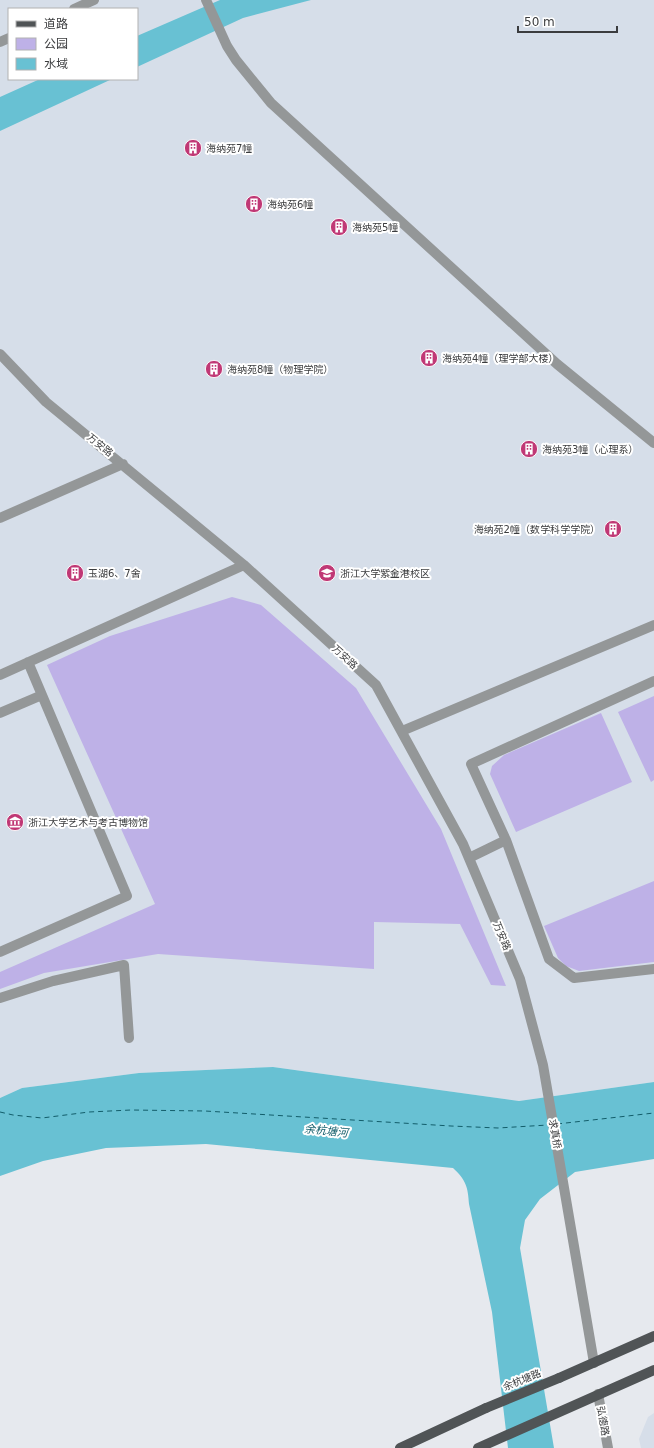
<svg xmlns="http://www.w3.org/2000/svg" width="654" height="1448" font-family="'DejaVu Sans','Noto Sans SC',sans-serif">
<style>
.built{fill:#d6dee9;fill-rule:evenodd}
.green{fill:#beb1e7}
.water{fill:#68c1d3}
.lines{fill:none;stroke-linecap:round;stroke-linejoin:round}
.ferry{stroke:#125d6a;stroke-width:1;stroke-dasharray:5 4;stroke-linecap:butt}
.minor{stroke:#949798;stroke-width:10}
.major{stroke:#505456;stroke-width:10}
.major-bridge{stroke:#505456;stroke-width:10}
.labels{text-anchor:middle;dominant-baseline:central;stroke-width:4;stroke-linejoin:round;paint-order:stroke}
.poi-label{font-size:10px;fill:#3b3c3e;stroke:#fff;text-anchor:start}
.street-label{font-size:10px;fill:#3b3c3e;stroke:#fff}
.water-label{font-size:11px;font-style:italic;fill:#125d6a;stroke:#fff}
</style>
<rect width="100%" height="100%" fill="#e6e9ee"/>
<path class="built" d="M0 0H654V1082L519 1101 273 1067 139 1073 22 1088 0 1098ZM9 9H137V79H9Z
M654 1413V1448H641L639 1439 648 1417Z"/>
<path class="green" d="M232 597 261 605 356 688 441 829 506 986 491 985 460 924 374 922V969L158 954 44 973 0 989V972L155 904 47 665 110 636Z
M654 696V780L651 782 618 712Z
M601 713 632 782 516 832 490 774 492 766 504 755Z
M654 881V962L579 971 566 966 558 958 544 926Z"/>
<path class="water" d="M220 0H311L243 18 137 67V36Z
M40 79H112L0 131V97Z
M273 1067 519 1101 654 1082V1159L575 1172 540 1199 525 1220 520 1248 554 1448H508L492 1312 469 1204C468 1187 466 1180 453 1168L206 1144 106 1148 43 1161 0 1176V1098L22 1088 139 1073Z"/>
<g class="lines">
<path class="ferry" d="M0 1112 13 1115 42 1118 89 1112 131 1110 205 1111 451 1126 498 1128 548 1125
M557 1124 654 1113"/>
<path class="minor" d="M206 0 227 46 236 60 271 103 557 364 654 443
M74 9 94 0
M0 42 9 38
M0 354 46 402 244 565 376 685 463 844 520 979 543 1065 594 1363
M0 518 123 464
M0 675 244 565
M654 681 471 764 506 840 549 959 574 978 654 969
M0 713 42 695
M402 731 654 625
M469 858 506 840
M0 952 127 896 28 662
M0 998 53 981 124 965 129 1038
M598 1394 608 1448"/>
<path class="major" d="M559 1378 654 1336
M400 1448 486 1408
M478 1448 654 1370"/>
<path class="major-bridge" d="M486 1408 559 1378"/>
</g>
<defs>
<symbol id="building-disc" viewBox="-11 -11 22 22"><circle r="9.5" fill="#c03875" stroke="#fff"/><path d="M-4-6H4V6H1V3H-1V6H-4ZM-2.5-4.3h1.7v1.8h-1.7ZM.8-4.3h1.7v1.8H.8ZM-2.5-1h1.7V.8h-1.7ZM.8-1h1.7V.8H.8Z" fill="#fff"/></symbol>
<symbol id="university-disc" viewBox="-11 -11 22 22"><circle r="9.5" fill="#c03875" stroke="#fff"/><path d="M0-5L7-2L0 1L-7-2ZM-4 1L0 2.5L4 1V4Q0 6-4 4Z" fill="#fff"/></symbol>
<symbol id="museum-disc" viewBox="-11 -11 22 22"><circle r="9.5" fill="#c03875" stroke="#fff"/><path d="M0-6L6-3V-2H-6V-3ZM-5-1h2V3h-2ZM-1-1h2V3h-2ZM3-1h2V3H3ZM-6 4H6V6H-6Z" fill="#fff"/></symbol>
</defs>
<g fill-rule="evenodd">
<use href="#building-disc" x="183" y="138" width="20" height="20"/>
<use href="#building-disc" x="244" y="194" width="20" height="20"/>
<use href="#building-disc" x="329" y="217" width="20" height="20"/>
<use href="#building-disc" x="419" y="348" width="20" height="20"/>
<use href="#building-disc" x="204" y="359" width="20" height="20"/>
<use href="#building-disc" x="519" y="439" width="20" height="20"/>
<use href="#building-disc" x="603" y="519" width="20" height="20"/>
<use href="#building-disc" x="65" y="563" width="20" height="20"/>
<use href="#university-disc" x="317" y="563" width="20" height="20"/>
<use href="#museum-disc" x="5" y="812" width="20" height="20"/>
</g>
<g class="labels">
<g class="poi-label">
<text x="206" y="148">海纳苑7幢</text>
<text x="267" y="204">海纳苑6幢</text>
<text x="352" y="227">海纳苑5幢</text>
<text x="442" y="358">海纳苑4幢（理学部大楼）</text>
<text x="227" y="369">海纳苑8幢（物理学院）</text>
<text x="542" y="449">海纳苑3幢（心理系）</text>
<text x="600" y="529" text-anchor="end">海纳苑2幢（数学科学学院）</text>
<text x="88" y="573">玉湖6、7舍</text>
<text x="340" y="573">浙江大学紫金港校区</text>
<text x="28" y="822">浙江大学艺术与考古博物馆</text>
</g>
<g class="street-label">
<text transform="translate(100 445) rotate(39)">万安路</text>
<text transform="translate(345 657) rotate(42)">万安路</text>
<text transform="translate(502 936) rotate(67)">万安路</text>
<text transform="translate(555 1134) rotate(80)">求真桥</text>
<text transform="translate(522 1380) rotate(-22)">余杭塘路</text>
<text transform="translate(603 1421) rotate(80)">弘德路</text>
</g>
<g class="water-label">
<text transform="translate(326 1131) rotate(6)">余杭塘河</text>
</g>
</g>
<rect x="8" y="8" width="130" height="72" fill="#ffffff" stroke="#b1b1b2"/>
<rect x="16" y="21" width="20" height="6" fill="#505456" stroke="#b1b1b2"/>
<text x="44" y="28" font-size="12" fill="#3b3c3e">道路</text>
<rect x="16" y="38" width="20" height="12" fill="#beb1e7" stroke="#b1b1b2"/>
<text x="44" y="48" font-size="12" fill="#3b3c3e">公园</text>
<rect x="16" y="58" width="20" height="12" fill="#68c1d3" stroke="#b1b1b2"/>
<text x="44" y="68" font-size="12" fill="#3b3c3e">水域</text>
<path d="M518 26v6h99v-6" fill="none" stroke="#3b3c3e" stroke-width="2"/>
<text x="524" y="26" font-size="12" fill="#3b3c3e" stroke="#ffffff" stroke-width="3" paint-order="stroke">50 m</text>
</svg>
